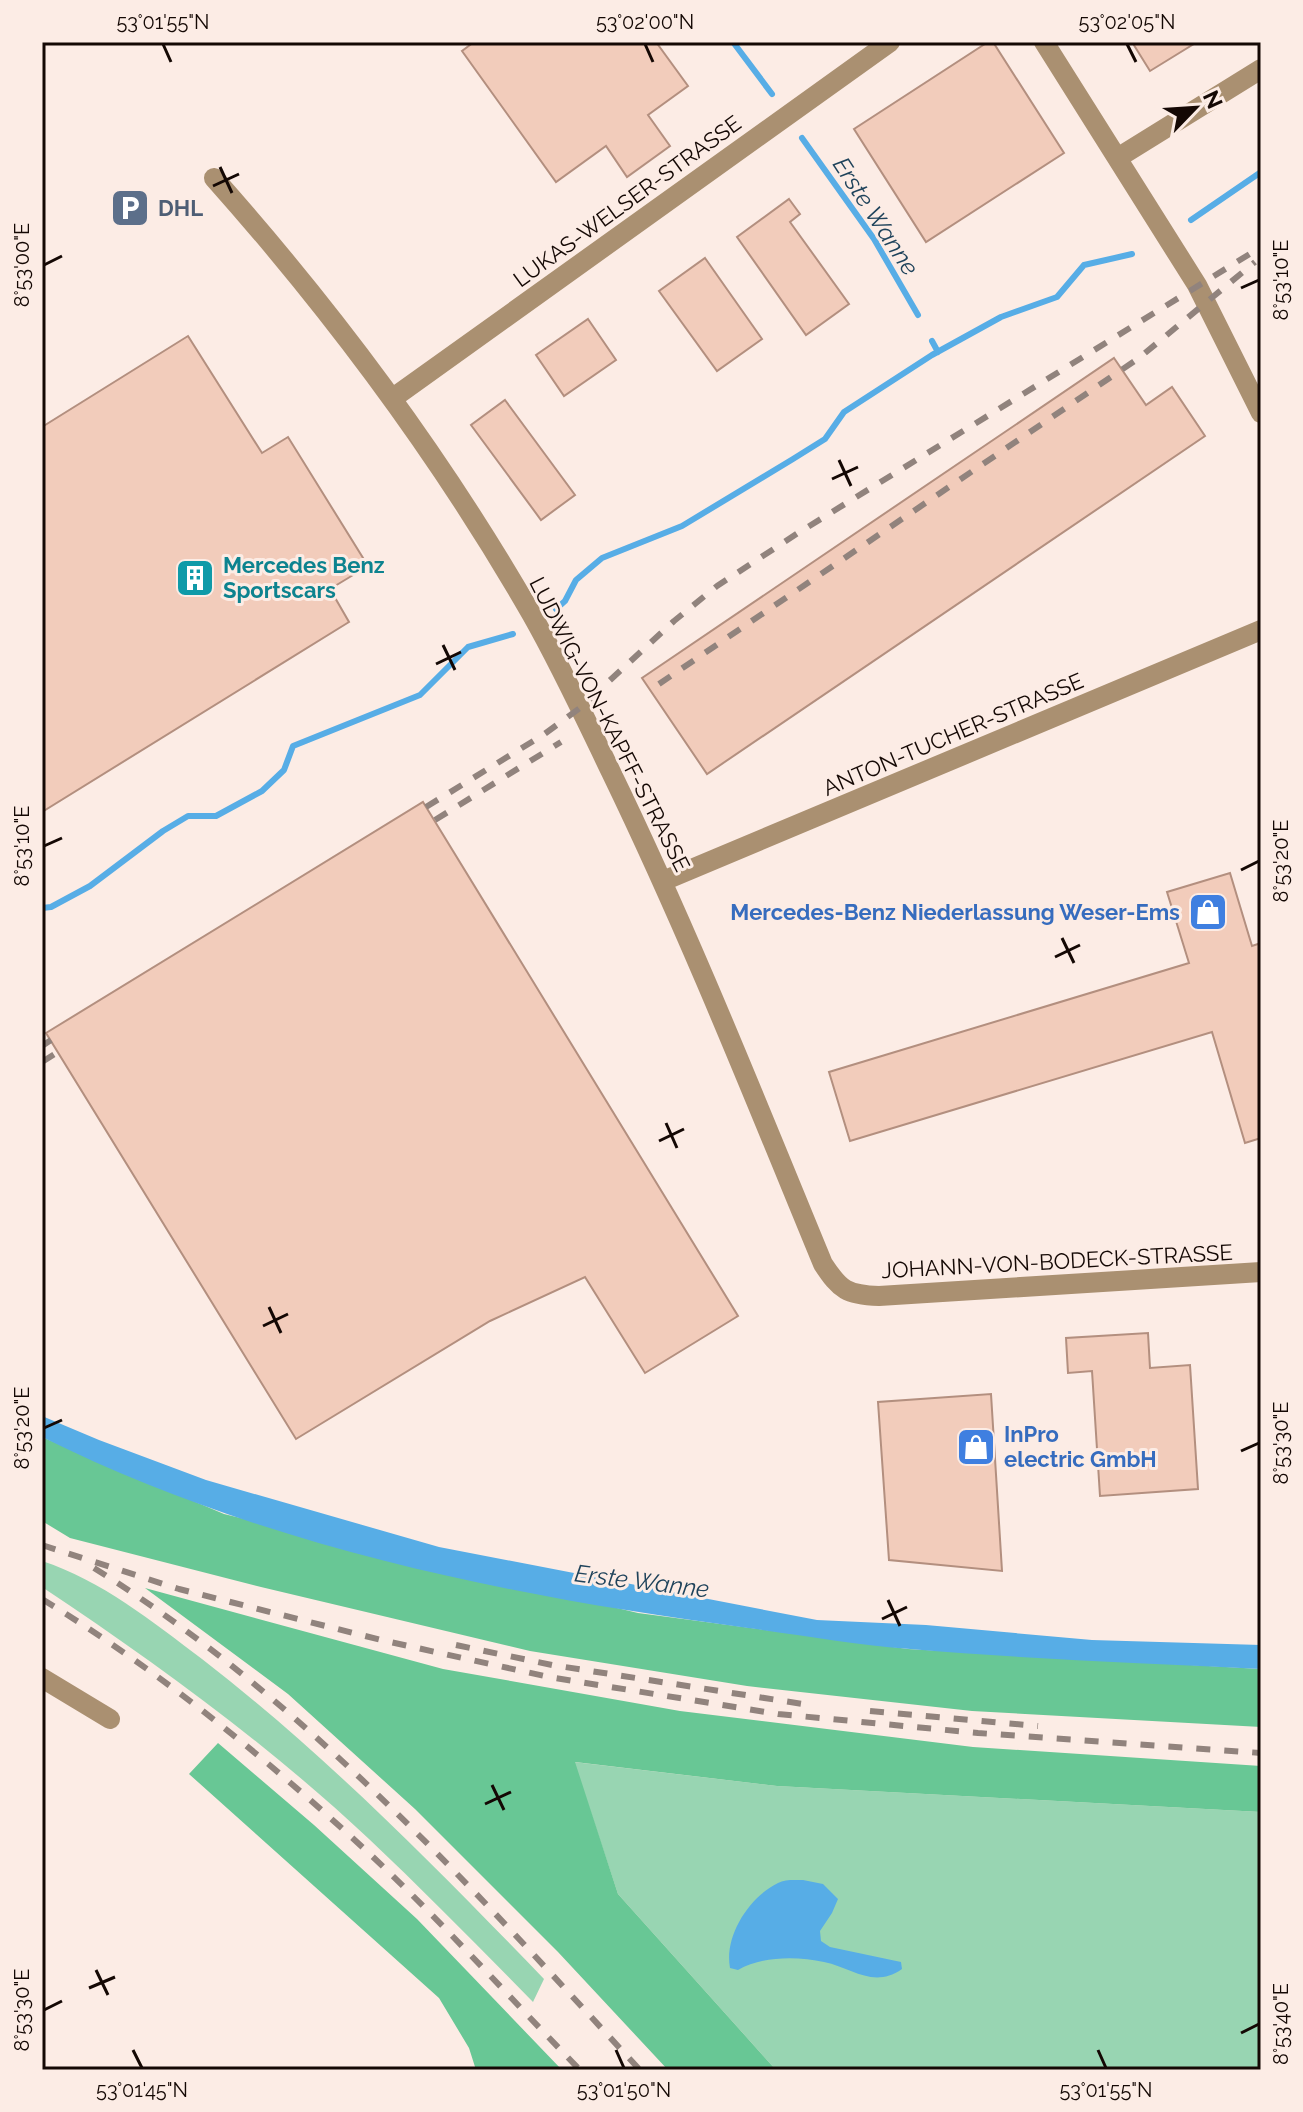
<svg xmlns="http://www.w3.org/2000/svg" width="1303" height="2112" font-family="Raleway,sans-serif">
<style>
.green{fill:#98d5b2}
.forest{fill:#68c795}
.water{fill:#57ade6}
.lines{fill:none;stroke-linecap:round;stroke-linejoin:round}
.stream{stroke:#57ade6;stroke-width:6}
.building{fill:#f2ccbb;stroke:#b38f7f;stroke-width:2}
.minor{stroke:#aa9071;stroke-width:20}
.rail{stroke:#91837d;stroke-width:6;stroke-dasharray:14 14;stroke-linecap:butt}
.ticks{fill:none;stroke:#140804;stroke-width:3}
.labels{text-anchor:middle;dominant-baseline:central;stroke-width:6;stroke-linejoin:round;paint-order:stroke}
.street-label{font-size:22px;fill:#140804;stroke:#fcece5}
.service-label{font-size:22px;font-weight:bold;fill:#4e5e75;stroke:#fcece5;text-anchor:start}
.culture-label{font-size:22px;font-weight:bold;fill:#0d838f;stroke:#fcece5;text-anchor:start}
.shop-label{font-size:22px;font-weight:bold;fill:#366cbe;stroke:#fcece5;text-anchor:end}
.water-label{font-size:24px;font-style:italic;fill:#1f435b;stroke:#fcece5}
.neatline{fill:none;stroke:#140804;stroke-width:3}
.ticks-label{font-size:20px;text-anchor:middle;fill:#140804}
</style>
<rect width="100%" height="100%" fill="#fcece5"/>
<path class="green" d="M42 1561C101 1580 153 1622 202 1659 326 1755 435 1866 544 1979L533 2002C479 1947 425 1892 369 1839 269 1745 156 1663 42 1587Z
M574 1762 777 1786 1261 1812V2070H776L618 1894Z"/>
<path class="forest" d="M42 1437 224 1514 638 1613 908 1649 1261 1669V1727L972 1711 747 1686 530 1651 261 1587 70 1538 42 1521Z
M145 1588 443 1669 680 1711 973 1747 1261 1766V1812L777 1786 575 1762 618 1894 776 2070H668L558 1952 415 1809 288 1694Z
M218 1743 314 1825 417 1919 562 2070H476L469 2048 439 1998 189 1774Z"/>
<path class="water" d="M42 1416 99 1440 206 1480 439 1547 817 1620 926 1625 1092 1640 1261 1645V1669C1144 1663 1026 1659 910 1649 856 1645 802 1635 748 1628 506 1596 262 1546 42 1437Z
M803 1880 823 1884 838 1899 832 1913 820 1931 821 1941 830 1947 901 1962 902 1969C873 1989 853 1968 824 1962 797 1956 762 1956 738 1970L730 1968C724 1936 749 1897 778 1883 785 1879 795 1880 803 1880Z"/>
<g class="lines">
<path class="stream" d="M733 42 772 94
M802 138 874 239 918 315
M1191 220 1261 172
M932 341 938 352
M556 609 565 601 576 580 602 558 682 526 793 459 825 439 844 412 932 355 1001 317 1057 297 1084 265 1132 254
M42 908 51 907 90 886 163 831 188 816H216L262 791 284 770 293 746 420 695 468 647 513 634"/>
</g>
<path class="building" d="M474 42H656L688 86 648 115 670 146 627 177 606 146 556 182 462 51Z
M988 42H993L1064 153 926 242 854 129Z
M1132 42H1197L1150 71Z
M789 199 800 214 790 222 849 304 806 335 737 237Z
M705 258 762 339 717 371 659 291Z
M588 319 616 360 564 396 536 355Z
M188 336 262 453 288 437 368 566 330 589 349 622 42 812V427Z
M1114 358 1146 405 1172 387 1205 436 707 774 642 678Z
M505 400 575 495 541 520 471 425Z
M423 802 738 1316 645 1373 585 1277 490 1321 296 1439 46 1033Z
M1230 873 1252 946 1261 943V1138L1245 1143 1212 1032 850 1141 829 1072 1189 963 1167 892Z
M1148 1333 1150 1368 1190 1365 1198 1489 1100 1496 1092 1371 1068 1373 1066 1338Z
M991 1394 1002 1571 889 1560 878 1402Z"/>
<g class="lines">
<path class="minor" d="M1044 42 1197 285 1261 413
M1119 157 1261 69
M214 178C334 313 442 458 532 615 561 666 586 720 611 772 689 933 755 1099 823 1264 840 1290 847 1295 879 1296L1261 1272
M393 398 890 42
M663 881 1261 630
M42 1678 110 1719"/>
<path class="rail" d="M659 684 1139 358 1255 262
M426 807 543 735 580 708 674 621 717 586 798 533 1261 247
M435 820 561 742
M42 1046 51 1040
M42 1062 58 1052
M42 1545 179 1589 381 1640 549 1677 778 1714 978 1733 1261 1753
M94 1568C306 1700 473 1889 640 2070
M42 1599C160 1671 271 1762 372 1856 444 1924 511 1999 580 2070
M456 1645 552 1665 803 1704
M870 1711 1038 1726"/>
</g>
<path class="ticks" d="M163 44 171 62M645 44 653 62M1127 44 1136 62M220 167 232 193M213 186 239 174M44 265 62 256M1241 288 1259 280M839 460 851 486M832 479 858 467M443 645 455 670M436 664 461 652M44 846 62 838M1241 870 1259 861M1062 938 1074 963M1055 957 1080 945M666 1123 677 1148M659 1141 684 1129M269 1307 281 1333M263 1326 288 1314M44 1428 62 1420M1241 1451 1259 1443M888 1600 900 1626M882 1619 907 1607M492 1785 504 1810M485 1804 511 1792M96 1970 108 1995M89 1988 115 1977M44 2010 62 2001M1241 2033 1259 2024M133 2050 142 2068M616 2050 624 2068M1098 2050 1106 2068"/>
<defs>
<symbol id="parking-square" viewBox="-11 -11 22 22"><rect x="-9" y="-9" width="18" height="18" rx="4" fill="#5c6f8a" stroke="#fcece5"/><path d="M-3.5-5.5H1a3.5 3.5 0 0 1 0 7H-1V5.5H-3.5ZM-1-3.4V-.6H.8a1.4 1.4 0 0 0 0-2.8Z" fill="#fff"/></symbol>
<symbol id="building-square" viewBox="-11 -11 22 22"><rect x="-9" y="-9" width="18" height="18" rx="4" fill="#0f9aa8" stroke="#fcece5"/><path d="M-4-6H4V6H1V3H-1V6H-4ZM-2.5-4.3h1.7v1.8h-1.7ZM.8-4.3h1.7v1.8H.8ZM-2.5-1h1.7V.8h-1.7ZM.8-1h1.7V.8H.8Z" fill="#fff"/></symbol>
<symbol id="shop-square" viewBox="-11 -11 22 22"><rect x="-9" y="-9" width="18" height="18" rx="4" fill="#3f7fe0" stroke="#fcece5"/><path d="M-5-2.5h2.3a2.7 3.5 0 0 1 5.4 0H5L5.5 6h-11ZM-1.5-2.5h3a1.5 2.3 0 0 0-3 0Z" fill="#fff"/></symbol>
</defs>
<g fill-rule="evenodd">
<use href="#parking-square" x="108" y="186" width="44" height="44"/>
<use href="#building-square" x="173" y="556" width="44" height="44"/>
<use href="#shop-square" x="1186" y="890" width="44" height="44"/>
<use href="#shop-square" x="954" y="1425" width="44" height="44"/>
</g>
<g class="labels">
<g class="street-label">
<text transform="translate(627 201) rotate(-36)">LUKAS-WELSER-STRASSE</text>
<text transform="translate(610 724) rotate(63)">LUDWIG-VON-KAPFF-STRASSE</text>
<text transform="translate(953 734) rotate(-23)">ANTON-TUCHER-STRASSE</text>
<text transform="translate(1057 1261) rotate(-3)">JOHANN-VON-BODECK-STRASSE</text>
</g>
<g class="service-label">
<text x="158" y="208">DHL</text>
</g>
<g class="culture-label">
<text x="223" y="565">Mercedes Benz<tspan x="223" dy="25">Sportscars</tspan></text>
</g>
<g class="shop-label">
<text x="1180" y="912">Mercedes-Benz Niederlassung Weser-Ems</text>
<text x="1004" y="1434" text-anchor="start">InPro<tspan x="1004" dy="25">electric GmbH</tspan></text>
</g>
<g class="water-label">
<text transform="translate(876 216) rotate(57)">Erste Wanne</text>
<text transform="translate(642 1581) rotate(7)">Erste Wanne</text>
</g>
</g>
<rect width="1303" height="2112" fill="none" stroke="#fcece5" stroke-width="88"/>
<g transform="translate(1195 108) rotate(65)" stroke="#fcece5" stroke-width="6" paint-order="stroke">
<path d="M0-6L14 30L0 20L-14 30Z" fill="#140804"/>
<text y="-12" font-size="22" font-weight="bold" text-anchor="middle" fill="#140804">N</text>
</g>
<rect x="44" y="44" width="1215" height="2024" class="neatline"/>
<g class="ticks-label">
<text x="163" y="29">53°01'55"N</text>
<text x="645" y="29">53°02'00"N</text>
<text x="1127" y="29">53°02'05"N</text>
<text transform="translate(22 265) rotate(-90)" y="7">8°53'00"E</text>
<text transform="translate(1281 280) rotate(-90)" y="7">8°53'10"E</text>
<text transform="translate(22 846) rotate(-90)" y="7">8°53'10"E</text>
<text transform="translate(1281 861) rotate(-90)" y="7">8°53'20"E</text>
<text transform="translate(22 1428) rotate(-90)" y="7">8°53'20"E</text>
<text transform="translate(1281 1443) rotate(-90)" y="7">8°53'30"E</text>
<text transform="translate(22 2010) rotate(-90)" y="7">8°53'30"E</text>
<text transform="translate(1281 2024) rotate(-90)" y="7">8°53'40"E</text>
<text x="142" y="2097">53°01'45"N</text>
<text x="624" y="2097">53°01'50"N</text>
<text x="1106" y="2097">53°01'55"N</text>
</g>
</svg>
